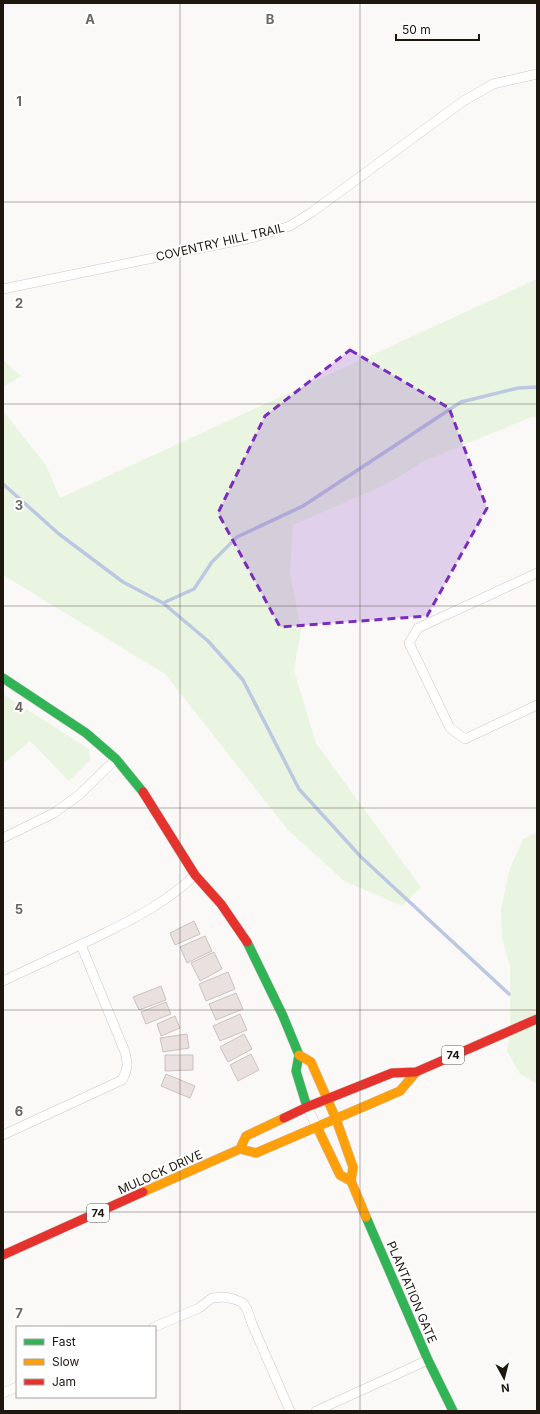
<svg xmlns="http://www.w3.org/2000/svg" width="540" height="1414" font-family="Inter,sans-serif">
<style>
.green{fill:#eaf5e1}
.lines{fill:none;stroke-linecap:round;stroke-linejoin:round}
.stream{stroke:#bcc8e1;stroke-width:3.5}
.building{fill:#eae0de;stroke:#c9c2c0}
.street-casing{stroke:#ccc8c3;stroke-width:10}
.fast-casing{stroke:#ccc8c3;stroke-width:10}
.slow-casing{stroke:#ccc8c3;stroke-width:10}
.jam-casing{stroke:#ccc8c3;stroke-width:10}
.street{stroke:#fefefe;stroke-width:9}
.fast{stroke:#30b455;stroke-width:9}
.slow{stroke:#ff9f0a;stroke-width:9}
.jam{stroke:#e5322d;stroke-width:9}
.marked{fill:#7b2cbf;fill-opacity:0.2;stroke:#7b2cbf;stroke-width:3;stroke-dasharray:8 5;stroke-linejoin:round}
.grid{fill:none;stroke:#6b6660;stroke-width:1;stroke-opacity:0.55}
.labels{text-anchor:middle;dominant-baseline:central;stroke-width:4;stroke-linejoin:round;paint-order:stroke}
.shield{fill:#fff;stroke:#615d56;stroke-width:1}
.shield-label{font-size:11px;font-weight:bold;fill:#1d170e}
.street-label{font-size:12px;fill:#1d170e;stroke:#fff}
.grid-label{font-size:13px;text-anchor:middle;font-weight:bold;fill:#6b6660;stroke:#fff;stroke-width:4;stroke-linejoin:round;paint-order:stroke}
</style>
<rect width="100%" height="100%" fill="#fbf9f7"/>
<path class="green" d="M537 279V418L532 417 424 461 389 483 293 525 290 573 301 630 294 670 316 743 421 887 402 906 344 881 288 830 165 674 3 575V411L46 465 60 498Z
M3 360 21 376 3 387Z
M3 694 89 749 90 760 69 781 30 741 3 764Z
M537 832V1084L520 1074 507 1051 510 1035V966L502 938 501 909 510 868 523 839Z"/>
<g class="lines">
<path class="stream" d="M3 484 59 534 123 582 163 603 208 641 243 680 299 789 361 857 509 994
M163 603 194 589 212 562 237 537 303 506 461 402 518 388 537 387"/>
</g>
<path class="building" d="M194 921 200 934 175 945 170 933Z
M205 936 212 951 187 963 180 947Z
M214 952 222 969 200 981 191 963Z
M228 972 235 989 206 1001 199 984Z
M161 986 166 1000 139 1010 133 997Z
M236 993 243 1009 216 1020 209 1004Z
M166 1002 171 1014 146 1024 141 1012Z
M240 1014 247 1030 220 1041 213 1026Z
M175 1016 180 1028 161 1036 157 1024Z
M187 1034 189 1048 163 1052 160 1038Z
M244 1034 252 1049 228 1062 220 1047Z
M251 1054 259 1070 238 1081 230 1065Z
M165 1055H193V1070L165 1071Z
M166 1074 195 1086 190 1098 161 1086Z"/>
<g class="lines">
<defs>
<path id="street" d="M3 289 255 237 290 226 312 212 462 102 493 84 537 74
M537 573 418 628 409 643 450 728 465 739 537 705
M3 838 54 813 79 795 116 759
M3 981C37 965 72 949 105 933 138 917 169 900 195 875
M307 1107 317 1127
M3 1135 122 1080C128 1069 128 1065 125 1052L81 945
M154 1327 199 1308 212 1298 224 1297 234 1299 243 1303 247 1309 252 1324 290 1411
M3 1393 17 1387
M316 1411 428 1360"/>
<path id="fast" d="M3 678 86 733 116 759 143 792
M247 942 283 1016 299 1055 296 1071 307 1107
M366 1217 428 1360 453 1411"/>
<path id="slow" d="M299 1055 311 1062 336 1119 353 1167 351 1181 366 1217
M317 1127 340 1175 351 1181
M240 1149 256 1153 400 1091 416 1072
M143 1192 240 1149 246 1136 284 1118"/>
<path id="jam" d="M143 792 195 875 221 904 247 942
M284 1118 307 1107 392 1073 416 1072 537 1019
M3 1255 143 1192"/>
</defs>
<use href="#street" class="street-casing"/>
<use href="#fast" class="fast-casing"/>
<use href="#slow" class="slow-casing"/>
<use href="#jam" class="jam-casing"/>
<use href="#street" class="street"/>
<use href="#fast" class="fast"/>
<use href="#slow" class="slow"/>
<use href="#jam" class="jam"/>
</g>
<path class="marked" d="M350 350 449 408 487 508 427 616 280 627 218 513 265 416Z"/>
<path class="grid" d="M180 3V1411M360 3V1411M3 202H537M3 404H537M3 606H537M3 808H537M3 1010H537M3 1212H537"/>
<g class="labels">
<g class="shield">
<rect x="442" y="1046" width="22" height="18" rx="3"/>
<rect x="87" y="1204" width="22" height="18" rx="3"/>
</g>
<g class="shield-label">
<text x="453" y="1055">74</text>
<text x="98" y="1213">74</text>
</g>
<g class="street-label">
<text transform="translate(220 242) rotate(-13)">COVENTRY HILL TRAIL</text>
<text transform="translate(160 1172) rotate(-24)">MULOCK DRIVE</text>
<text transform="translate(412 1292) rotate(67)">PLANTATION GATE</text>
</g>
</g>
<g class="grid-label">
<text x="90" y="24">A</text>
<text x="270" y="24">B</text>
<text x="19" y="106">1</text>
<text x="19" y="308">2</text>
<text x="19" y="510">3</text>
<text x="19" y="712">4</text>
<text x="19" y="914">5</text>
<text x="19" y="1116">6</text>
<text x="19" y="1318">7</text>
</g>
<rect width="540" height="1414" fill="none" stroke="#1d170e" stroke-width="8"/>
<rect x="16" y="1326" width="140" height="72" fill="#ffffff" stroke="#a5a29f"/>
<rect x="24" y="1339" width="20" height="6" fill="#30b455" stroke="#a5a29f"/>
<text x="52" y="1346" font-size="12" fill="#1d170e">Fast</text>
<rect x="24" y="1359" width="20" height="6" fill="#ff9f0a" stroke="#a5a29f"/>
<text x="52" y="1366" font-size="12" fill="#1d170e">Slow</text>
<rect x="24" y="1379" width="20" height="6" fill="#e5322d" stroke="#a5a29f"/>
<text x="52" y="1386" font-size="12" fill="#1d170e">Jam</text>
<g transform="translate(504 1378) rotate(173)" stroke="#ffffff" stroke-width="3" paint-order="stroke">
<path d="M0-3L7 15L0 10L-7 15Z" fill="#1d170e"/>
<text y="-6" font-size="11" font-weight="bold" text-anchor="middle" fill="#1d170e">N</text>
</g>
<path d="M396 34v6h83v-6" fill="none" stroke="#1d170e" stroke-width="2"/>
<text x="402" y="34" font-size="12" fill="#1d170e" stroke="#ffffff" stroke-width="3" paint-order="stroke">50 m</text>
</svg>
